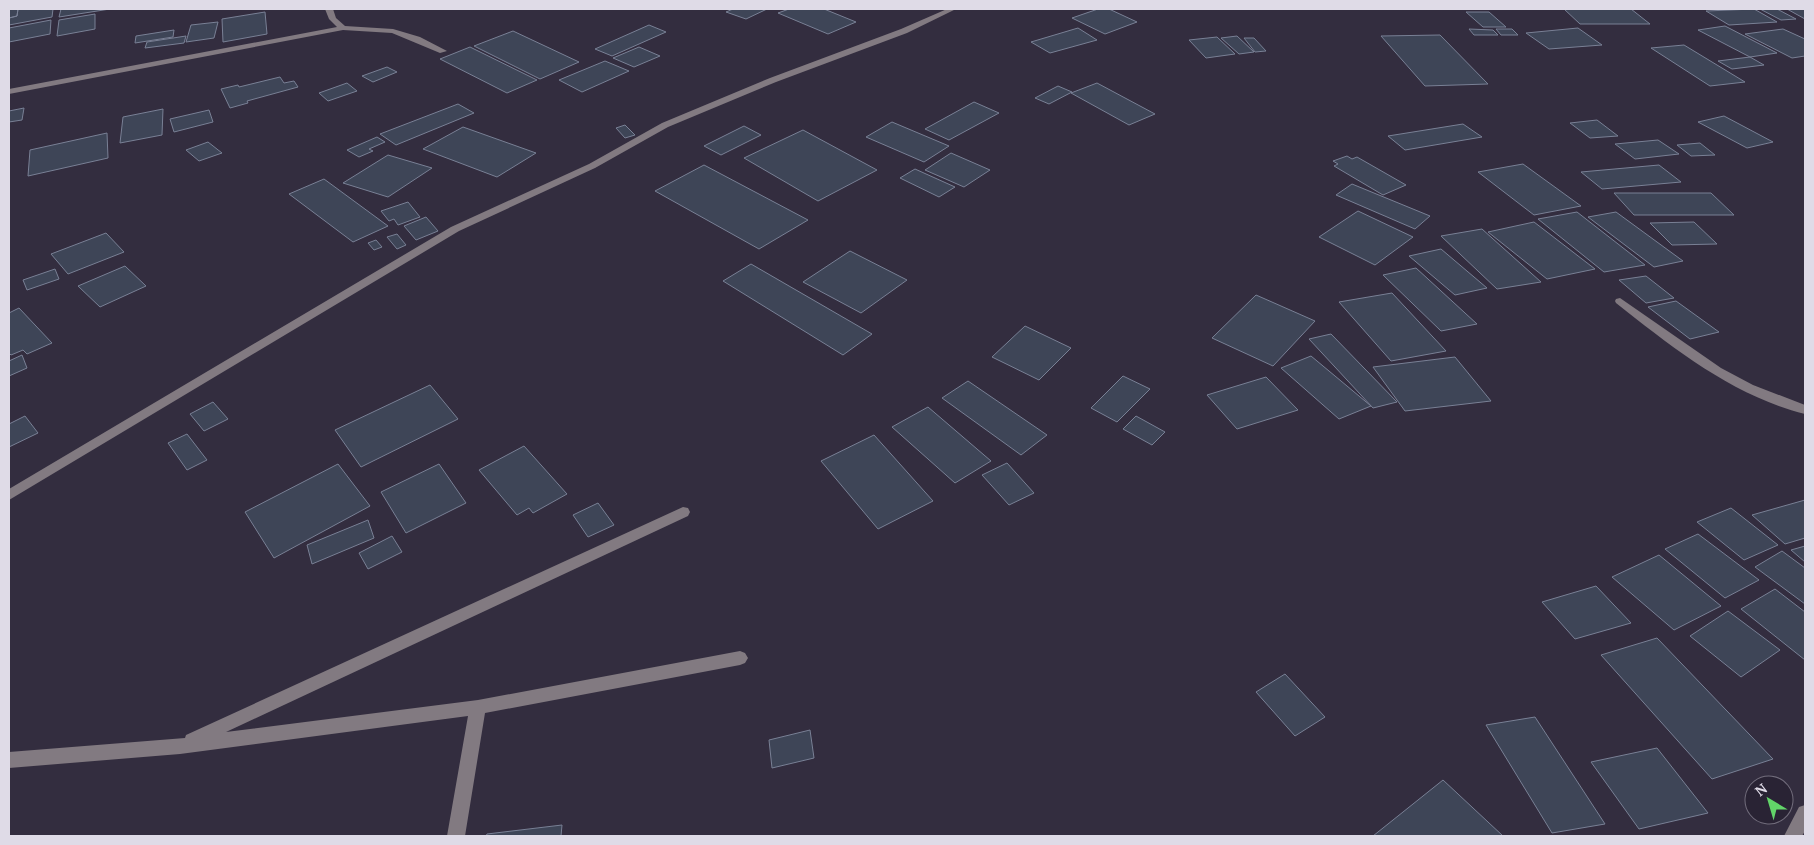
<svg xmlns="http://www.w3.org/2000/svg" width="1814" height="845" font-family="'PT Serif',serif">
<style>
.building{fill:#3e4557;stroke:#798095}
.lines{fill:none;stroke-linecap:round;stroke-linejoin:round}
.minor{fill:#827a81;fill-rule:evenodd}
</style>
<rect width="100%" height="100%" fill="#332d3f"/>
<path class="building" d="M9 9H18L17 16 9 18Z
M18 9H53L52 17 9 25V18L17 16Z
M61 9H110L59 17Z
M733 9H767L746 19 726 12Z
M789 9H824L856 22 828 34 778 13Z
M1098 9H1109L1137 22 1105 34 1072 18Z
M1564 9H1631L1650 24H1580Z
M1754 9 1777 22 1729 25 1706 11Z
M1760 9H1777L1796 19 1781 20Z
M1787 9H1805V19Z
M265 12 267 34 223 42 222 19Z
M1466 12H1489L1506 27H1483Z
M95 14V29L57 36 59 20Z
M51 20 50 34 9 42V28Z
M218 22 214 38 186 42 191 25Z
M649 25 666 32 612 56 595 49Z
M1725 26 1777 53 1750 57 1698 30Z
M1078 28 1097 40 1050 53 1031 42Z
M1578 28 1602 45 1549 49 1526 33Z
M1469 29 1493 30 1498 35H1474Z
M1496 29H1512L1518 35H1501Z
M1783 29 1805 39V56L1792 58 1745 34Z
M174 30 173 37 135 43 136 36Z
M513 31 579 62 540 79 474 46Z
M1440 35 1488 84 1425 86 1381 36Z
M186 36 184 43 145 48 147 42Z
M1237 36 1254 52 1239 54 1221 38Z
M1217 37 1235 54 1206 58 1189 40Z
M1244 38H1254L1266 51 1255 52Z
M1684 45 1745 82 1710 86 1651 48Z
M470 47 537 80 507 93 440 59Z
M639 47 660 56 634 67 613 58Z
M1750 57 1764 65 1732 69 1718 61Z
M605 61 629 71 582 92 559 80Z
M387 67 397 72 373 82 362 76Z
M280 77 284 83 294 81 298 87 247 101 248 103 230 108 221 89 238 85 239 87Z
M347 83 357 91 328 101 319 93Z
M1097 83 1155 114 1129 125 1071 93Z
M1058 86 1072 92 1049 104 1035 98Z
M974 102 999 113 949 140 925 129Z
M458 104 474 113 396 145 380 134Z
M24 108 22 120 9 122V111Z
M163 109 162 135 120 143 123 117Z
M209 110 213 122 174 132 170 119Z
M1724 116 1773 142 1747 148 1698 122Z
M1597 120 1618 136 1590 138 1570 123Z
M892 122 949 146 924 162 866 137Z
M1463 124 1482 137 1405 150 1388 136Z
M625 125 635 135 625 138 616 128Z
M744 126 761 135 721 155 704 146Z
M463 127 536 153 497 177 423 149Z
M803 130 877 170 818 201 744 158Z
M107 133 108 158 28 176 30 150Z
M377 137 385 142 369 149 373 151 359 157 347 150Z
M1658 140 1679 154 1635 159 1615 144Z
M208 142 222 153 199 161 186 150Z
M1700 143 1715 155 1691 156 1677 145Z
M951 153 990 170 964 187 925 170Z
M388 155 432 168 388 197 343 183Z
M1347 156 1352 159 1357 157 1406 185 1383 195 1334 166 1338 164 1333 161Z
M1523 164 1581 206 1534 215 1478 172Z
M704 165 808 220 759 249 655 191Z
M1659 165 1681 182 1602 189 1581 172Z
M915 169 955 187 939 197 900 178Z
M324 179 388 226 353 242 289 194Z
M1352 184 1430 216 1415 229 1336 195Z
M1614 193H1711L1734 215H1634Z
M408 202 420 217 398 225 394 219 389 221 381 211Z
M1358 211 1413 237 1375 265 1319 237Z
M1577 212 1645 265 1604 272 1538 219Z
M1616 212 1683 261 1654 267 1588 217Z
M426 217 438 231 416 240 404 226Z
M1534 222 1595 269 1547 279 1488 232Z
M1694 222 1717 244 1672 245 1650 223Z
M1482 229 1541 282 1497 289 1441 236Z
M106 233 124 252 68 274 51 254Z
M397 234 406 245 397 249 387 237Z
M376 240 382 247 374 250 368 243Z
M1441 249 1487 288 1455 295 1409 256Z
M850 251 907 280 861 313 803 282Z
M751 264 872 334 843 355 723 281Z
M125 266 146 286 100 307 78 286Z
M1416 268 1477 324 1441 331 1383 275Z
M55 269 59 279 27 290 23 280Z
M1646 276 1674 298 1646 303 1619 280Z
M1392 293 1446 351 1391 361 1339 302Z
M1256 295 1315 321 1273 366 1212 338Z
M1676 301 1719 332 1690 339 1648 307Z
M19 308 52 343 27 354 23 350 11 355 9 353V313Z
M1025 326 1071 348 1039 380 992 357Z
M1331 334 1397 402 1373 408 1309 339Z
M22 355 27 368 9 376V361Z
M1311 356 1371 406 1339 419 1281 368Z
M1455 357 1491 401 1405 411 1373 367Z
M1123 376 1150 389 1117 422 1091 408Z
M1266 377 1298 410 1237 429 1207 395Z
M968 381 1047 435 1021 455 942 398Z
M430 385 458 419 361 467 335 430Z
M213 402 228 419 204 431 190 414Z
M928 407 991 461 955 483 892 427Z
M25 416 38 433 9 447V424Z
M1136 416 1165 432 1152 445 1123 429Z
M187 434 207 460 187 470 168 443Z
M874 435 933 501 878 529 821 461Z
M524 446 567 494 533 513 529 508 517 515 479 470Z
M1007 463 1034 493 1009 505 982 475Z
M338 464 370 506 274 558 245 512Z
M439 464 466 503 406 533 381 492Z
M1805 500V538L1785 544 1752 515Z
M598 503 614 525 588 537 573 515Z
M1731 508 1778 545 1744 560 1697 522Z
M368 520 374 538 312 564 307 545Z
M1698 534 1759 580 1725 598 1665 549Z
M392 536 402 552 368 569 359 553Z
M1805 546V562L1791 550Z
M1782 551 1805 568V604L1755 567Z
M1659 555 1721 606 1674 630 1612 577Z
M1596 586 1631 623 1575 639 1542 602Z
M1775 589 1805 612V660L1741 609Z
M1728 611 1780 650 1741 677 1690 636Z
M1657 638 1773 759 1712 779 1601 655Z
M1285 674 1325 717 1295 736 1256 692Z
M1535 717 1605 824 1552 833 1486 725Z
M810 730 814 758 772 768 769 740Z
M1657 748 1708 813 1639 829 1591 762Z
M1443 780 1503 836H1373Z
M562 825 561 836H486L487 834Z"/>
<g class="lines">
<path class="minor" d="M325 9H333L336 18 345 26 393 29 420 37 447 51 440 53 392 33 343 30 9 94V89L337 27 329 19Z
M947 9H956L907 33 776 82 668 127 595 168 459 231 9 500V489L451 227 589 164 662 123 770 78 901 29Z
M1620 298 1721 368 1753 385 1805 405V414C1733 396 1673 348 1616 303L1615 301 1616 299Z
M683 507 688 508 690 512 688 516 226 732 478 700 740 651 745 653 748 658 745 663 740 665 485 713 465 836H447L468 716 180 754 9 768V752L185 738 186 735Z
M1805 805V831L1802 836H1784L1799 807Z"/>
</g>
<rect width="1814" height="845" fill="none" stroke="#dfdbe7" stroke-width="20"/>
<g transform="translate(1769 800) rotate(322)"><circle r="24" fill="#292334" stroke="#726d7c"/>
<path d="M0-4L9 19L0 12L-9 19Z" fill="#62d469"/>
<text y="-8" font-size="14" font-weight="bold" text-anchor="middle" fill="#dfdbe7">N</text>
</g>
</svg>
